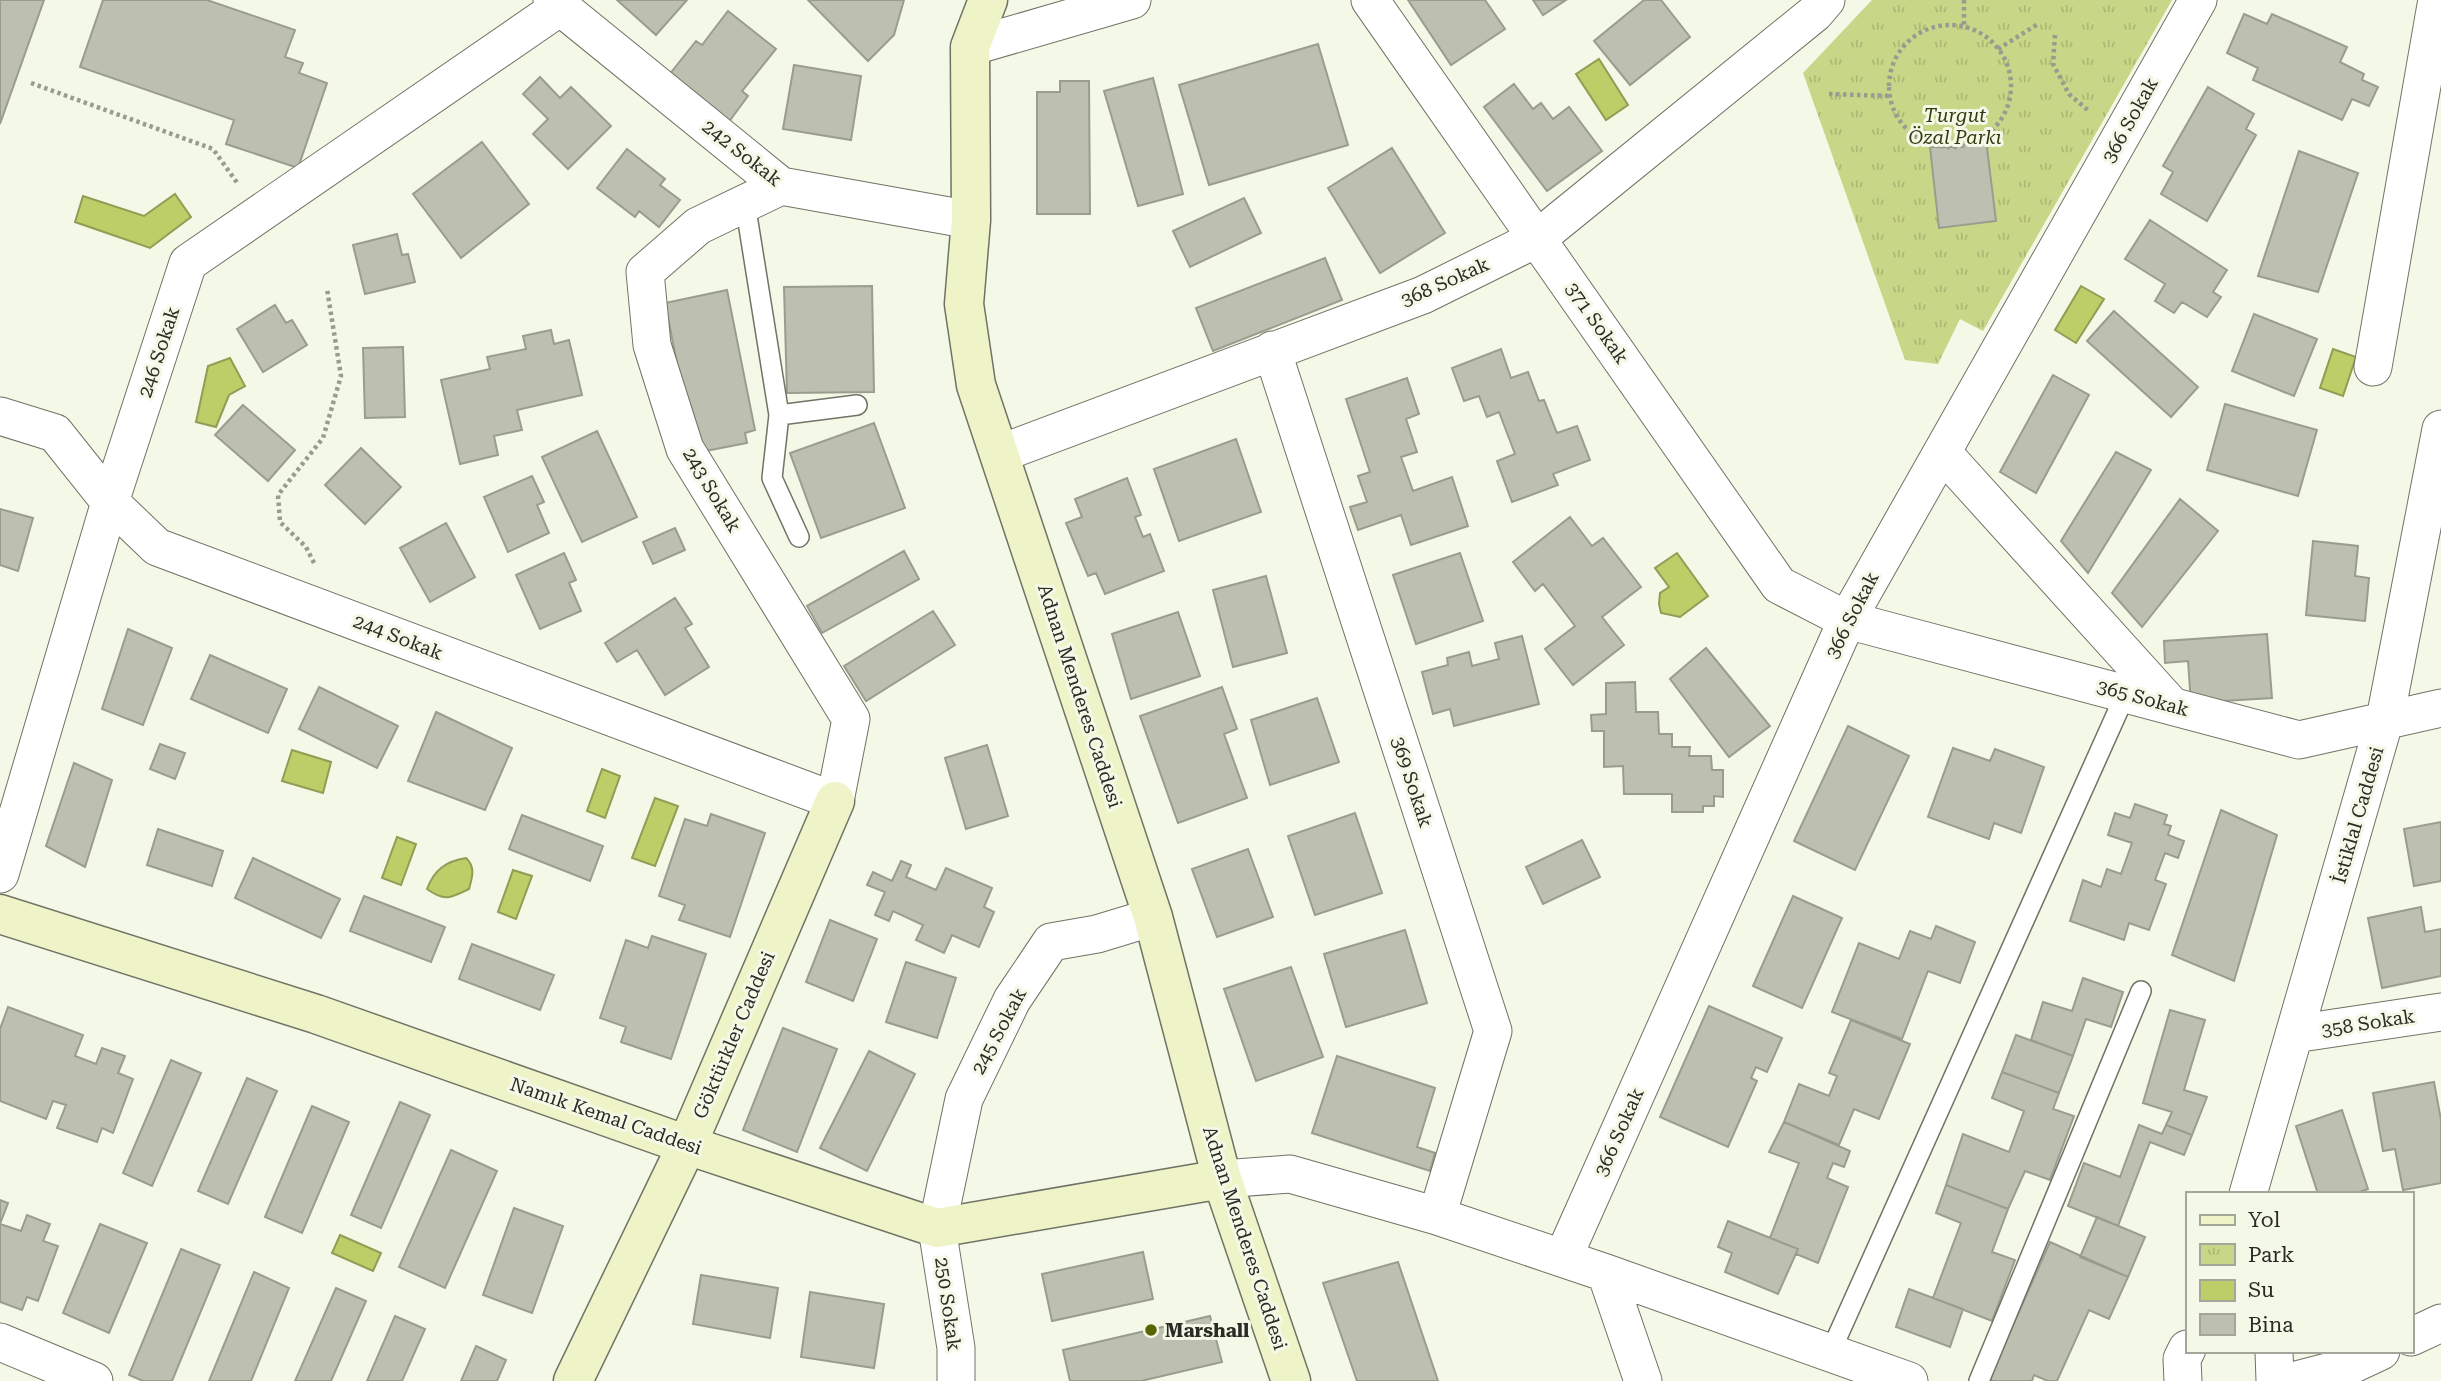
<svg xmlns="http://www.w3.org/2000/svg" width="2441" height="1381" font-family="'Roboto Serif',serif">
<style>
.park{fill:url(#park-tufts)}
.water{fill:#bdcd68;stroke:#919c54;stroke-width:2}
.building{fill:#bdc0b1;stroke:#999d8e;stroke-width:2}
.lines{fill:none;stroke-linecap:round;stroke-linejoin:round}
.lane-casing{stroke:#707365;stroke-width:22}
.street-casing{stroke:#707365;stroke-width:39}
.secondary-casing{stroke:#707365;stroke-width:41}
.path{stroke:#989b8f;stroke-width:4.5;stroke-dasharray:3.5 3.5;stroke-linecap:butt}
.lane{stroke:#fff;stroke-width:19}
.street{stroke:#fff;stroke-width:37}
.secondary{stroke:#eef4c7;stroke-width:38}
.poi-dot{fill:#586302;stroke:#f4f8e7;stroke-width:2.5}
.labels{text-anchor:middle;dominant-baseline:central;stroke-width:6;stroke-linejoin:round;paint-order:stroke}
.park-label{font-size:19px;font-style:italic;fill:#353b11;stroke:#f4f8e7}
.street-label{font-size:19px;fill:#2a2b25;stroke:#f4f8e7}
.poi-label{font-size:19px;font-weight:bold;fill:#2a2b25;stroke:#f4f8e7;text-anchor:start}
</style>
<defs>
<pattern id="park-tufts" width="24" height="20" patternUnits="userSpaceOnUse" patternTransform="scale(1.75)"><rect width="24" height="20" fill="#c8d687"/><path d="M3 7l-1-3M5 7V3M7 7l1-3M15 17l-1-3M17 17v-4M19 17l1-3" fill="none" stroke="#acb874"/></pattern>
</defs>
<rect width="100%" height="100%" fill="#f4f8e7"/>
<path class="park" d="M1872 0H2172L1983 331 1960 319 1938 364 1905 360 1803 73Z"/>
<path class="water" d="M1599 59 1628 105 1606 120 1576 74Z
M175 194 191 217 150 248 75 222 83 196 144 216Z
M2081 286 2104 299 2076 343 2055 330Z
M2333 349 2356 357 2343 396 2320 388Z
M230 358 245 386 229 395 216 427 196 422 208 366Z
M1677 553 1708 596 1680 617 1661 613 1659 604 1660 593 1669 587 1655 568Z
M292 750 331 762 323 793 282 781Z
M602 769 620 776 605 818 587 811Z
M655 798 678 806 655 866 632 858Z
M397 837 416 844 401 885 382 878Z
M466 858C476 867 472 878 469 889 450 898 445 902 427 889 434 870 446 861 466 858Z
M513 870 532 876 516 919 498 912Z
M340 1235 381 1253 373 1271 332 1253Z"/>
<path class="building" d="M0 0H44L0 124Z
M103 0H207L295 30 285 57 303 63 299 73 327 83 298 168 226 144 234 120 80 67Z
M617 0H687L656 35Z
M808 0H904L894 35 868 61Z
M1408 0H1485L1505 29 1451 65Z
M1533 0H1566L1543 15Z
M1644 0H1661L1690 37 1630 85 1594 41Z
M728 11 776 49 742 91 748 96 725 127 665 80 696 41 702 45Z
M2244 14 2267 24 2272 14 2347 47 2340 62 2364 74 2362 80 2378 87 2369 106 2352 99 2342 120 2253 80 2258 68 2227 53Z
M1318 44 1348 145 1209 185 1179 85Z
M794 65 861 76 851 140 783 129Z
M540 77 560 98 571 87 611 126 568 169 533 134 548 119 523 94Z
M1153 78 1183 194 1138 206 1104 91Z
M1060 81H1089L1090 214H1037V92H1060Z
M1514 84 1533 109 1541 103 1553 119 1569 107 1602 151 1547 191 1484 107Z
M2208 87 2254 114 2246 129 2256 135 2207 221 2161 194 2173 172 2163 166Z
M1986 140 1996 221 1939 228 1930 147H1952Z
M482 142 529 204 461 258 413 194Z
M1392 148 1445 233 1380 273 1328 188Z
M627 149 665 179 660 185 680 200 659 227 639 211 635 217 597 188Z
M2299 151 2358 173 2318 292 2258 276Z
M1244 198 1261 233 1190 267 1173 231Z
M2150 220 2227 270 2213 292 2221 297 2207 317 2182 302 2174 313 2155 301 2165 284 2125 259Z
M397 234 402 255 408 254 415 282 365 294 353 245Z
M1325 258 1342 300 1213 351 1196 308Z
M872 286 874 392 787 393 784 287Z
M727 290 755 430 745 433 747 443 695 453 665 303Z
M275 305 286 323 292 320 307 345 263 372 237 329Z
M2114 311 2198 387 2171 417 2087 341Z
M2254 314 2317 339 2294 396 2232 371Z
M551 330 554 344 569 340 582 395 517 410 522 430 494 436 498 455 460 464 441 380 490 369 487 357 526 349 523 336Z
M403 347 405 417 365 418 363 348Z
M1501 349 1511 378 1528 372 1539 401 1544 400 1557 433 1577 426 1590 460 1553 474 1558 485 1512 502 1497 461 1515 454 1499 412 1487 417 1479 396 1464 401 1452 368Z
M2053 375 2089 395 2036 493 2000 472Z
M1407 378 1419 414 1406 419 1417 452 1401 457 1413 491 1452 477 1468 526 1411 545 1401 515 1358 530 1350 507 1367 502 1358 476 1370 472 1346 399Z
M2225 404 2317 430 2298 496 2207 470Z
M243 405 295 450 268 481 215 435Z
M874 423 905 508 821 538 790 453Z
M597 431 637 517 582 542 542 457Z
M1236 439 1261 512 1179 541 1154 469Z
M361 448 401 487 365 524 325 485Z
M2116 452 2151 470 2088 573 2061 541Z
M532 476 544 502 537 505 549 533 508 552 484 497Z
M1127 478 1141 515 1135 517 1143 537 1150 534 1164 571 1105 594 1096 573 1088 576 1066 523 1082 517 1075 499Z
M2180 499 2218 531 2142 627 2112 593Z
M0 509 33 518 18 571 0 565Z
M1570 517 1592 546 1603 538 1641 587 1602 617 1624 645 1573 685 1545 649 1575 626 1543 584 1535 591 1513 562Z
M446 523 475 577 430 602 400 548Z
M675 528 685 550 653 564 643 542Z
M2313 541 2358 546 2355 576 2369 578 2365 621 2306 615Z
M904 551 919 579 822 633 807 606Z
M564 553 576 580 569 583 581 611 540 629 516 575Z
M1460 553 1483 621 1416 644 1393 575Z
M1266 576 1287 653 1233 667 1213 590Z
M675 598 692 624 685 628 709 667 665 695 637 650 617 662 605 643Z
M933 611 955 645 866 701 844 666Z
M1178 612 1200 676 1131 699 1112 634Z
M128 629 172 648 143 725 102 709Z
M2267 634 2272 698 2191 703 2188 661 2165 663 2164 641Z
M1522 636 1539 704 1454 726 1450 709 1433 714 1422 672 1448 665 1447 658 1469 652 1472 666 1499 659 1495 643Z
M1706 648 1770 726 1729 757 1670 679Z
M210 655 287 689 268 733 191 699Z
M1635 682 1636 712H1658L1659 734H1672V747H1690L1689 756H1711L1712 770H1723V797L1714 796V806H1703V812H1672V794H1624L1623 766 1604 767V731H1592L1591 715 1606 714V683Z
M319 687 398 726 377 768 299 729Z
M1222 687 1237 729 1224 734 1247 798 1178 823 1140 716Z
M1317 698 1339 762 1270 785 1251 720Z
M436 712 512 748 485 810 408 781Z
M1848 726 1909 756 1855 870 1794 841Z
M160 744 185 753 175 779 150 769Z
M987 745 1008 816 966 829 945 758Z
M1953 748 1990 761 1995 749 2044 767 2021 833 1994 823 1989 839 1928 817Z
M74 763 112 780 85 867 46 846Z
M2135 804 2167 815 2164 824 2171 826 2168 835 2184 841 2178 858 2165 853 2155 880 2166 884 2149 930 2129 923 2124 940 2070 921 2083 880 2101 887 2107 869 2121 874 2132 843 2108 835 2115 813 2130 818Z
M2221 810 2277 835 2234 981 2172 955Z
M1355 813 1382 893 1315 915 1288 836Z
M711 814 765 833 730 937 679 920 685 905 659 896 685 819 707 826Z
M522 815 603 846 590 881 509 849Z
M2441 822V881L2414 886 2404 829Z
M158 829 223 851 212 886 147 865Z
M1582 840 1600 877 1543 904 1526 867Z
M1248 849 1273 917 1217 937 1192 869Z
M253 858 340 899 321 938 235 898Z
M901 861 911 865 906 877 936 890 946 868 992 888 984 907 994 912 979 947 952 935 944 953 916 940 923 925 893 911 889 921 875 915 885 892 867 885 873 872 892 881Z
M364 896 445 927 431 962 350 931Z
M1793 896 1842 918 1802 1008 1753 986Z
M2421 907 2425 932 2441 929V976L2382 988 2368 918Z
M830 920 877 939 853 1001 806 982Z
M1936 926 1975 942 1960 983 1928 971 1902 1039 1832 1012 1859 943 1899 959 1910 931 1931 939Z
M1405 930 1427 1003 1346 1027 1324 954Z
M652 936 706 954 671 1059 621 1042 626 1027 600 1018 626 940 648 948Z
M472 944 554 975 540 1010 459 979Z
M906 962 956 978 937 1038 886 1022Z
M1291 967 1323 1057 1256 1081 1224 989Z
M2083 978 2123 992 2111 1027 2086 1019 2073 1056 2031 1040 2043 1002 2072 1011Z
M1709 1006 1782 1038 1767 1072 1756 1067 1751 1078 1757 1081 1728 1147 1660 1117Z
M8 1007 83 1035 75 1056 96 1064 102 1048 125 1056 118 1073 133 1079 113 1133 102 1128 97 1142 57 1128 66 1105 53 1101 46 1119 0 1101V1029Z
M2170 1010 2205 1020 2184 1090 2207 1097 2192 1135 2166 1125 2172 1112 2143 1103Z
M1851 1020 1910 1044 1879 1119 1854 1109 1839 1145 1784 1122 1799 1084 1829 1096 1837 1076 1829 1073Z
M783 1028 837 1049 797 1152 743 1130Z
M2016 1035 2073 1056 2059 1093 2002 1072Z
M869 1051 915 1074 867 1171 820 1148Z
M1337 1056 1435 1088 1417 1147 1435 1153 1430 1171 1312 1133Z
M171 1060 201 1073 152 1186 123 1173Z
M2002 1072 2059 1093 2053 1109 2074 1116 2050 1180 2025 1171 2008 1209 1946 1185 1963 1134 2009 1152 2024 1111 1992 1098Z
M247 1078 277 1091 228 1204 198 1191Z
M2434 1082 2441 1120V1183L2403 1190 2395 1149 2383 1151 2373 1093Z
M400 1102 430 1115 381 1228 351 1215Z
M312 1106 349 1122 302 1233 265 1217Z
M2342 1110 2368 1189 2353 1194H2318L2296 1126Z
M1784 1122 1850 1151 1844 1167 1833 1163 1827 1178 1848 1187 1818 1263 1796 1254 1798 1249 1770 1238 1799 1163 1769 1152Z
M2139 1125 2162 1134 2166 1125 2192 1135 2184 1155 2150 1142 2118 1226 2068 1206 2084 1163 2120 1177Z
M451 1150 497 1171 445 1288 399 1267Z
M1946 1185 2008 1209 1992 1252 2015 1260 1992 1321 1933 1298 1961 1223 1936 1213Z
M0 1200 8 1203 0 1224 21 1231 27 1215 50 1224 43 1241 58 1246 38 1301 27 1297 22 1310 0 1302Z
M514 1208 563 1226 532 1313 483 1295Z
M2097 1217 2145 1237 2128 1277 2080 1257Z
M1728 1221 1798 1249 1778 1294 1725 1272 1732 1253 1718 1247Z
M100 1224 147 1243 109 1333 63 1313Z
M2050 1242 2128 1277 2109 1319 2089 1310 2057 1381H2048L2034 1375 2032 1381H1993L1989 1379Z
M181 1249 220 1265 172 1381H143L129 1375Z
M1143 1252 1153 1299 1052 1321 1042 1274Z
M1398 1262 1438 1381H1357L1323 1283Z
M254 1272 289 1288 251 1381H209Z
M701 1275 778 1288 770 1338 693 1324Z
M336 1288 366 1301 331 1381H295Z
M1909 1289 1963 1309 1950 1347 1896 1327Z
M810 1292 884 1304 874 1368 801 1357Z
M395 1316 425 1329 402 1381H367Z
M1210 1316 1222 1362 1141 1381H1070L1063 1350Z
M476 1346 506 1360 497 1381H461Z"/>
<g class="lines">
<defs>
<path id="lane" d="M745 203 779 415 772 478 799 537
M779 415 857 405
M1830 1353 2126 693
M1979 1381 2141 991"/>
<path id="street" d="M552 0 781 186 971 220
M1370 0 1779 585 1847 620 2299 740 2441 708
M970 47 1132 0
M1272 350 1493 1031 1437 1216
M2373 367 2436 5
M0 416 55 433 110 502 157 547 835 801 851 719 685 449 652 345 645 272 698 226 781 186
M1942 452 2171 705
M999 454 1423 295 1538 238 1815 13 1826 0
M0 874 110 502 188 263 560 7
M2294 1034 2441 1012
M1222 1179 1290 1174 1437 1216 1606 1273 1909 1381
M2248 1194 2385 719 2441 429
M1563 1258 1847 620 2198 0
M1606 1273 1643 1381
M2411 1337 2441 1323
M0 1342 94 1381
M2274 1351 2275 1381
M956 1381V1348L937 1228 964 1099 1012 1000 1051 942 1097 934 1153 917
M2183 1381 2182 1359 2187 1349
M2293 1381 2347 1367 2381 1351"/>
<path id="secondary" d="M988 0 970 47 971 220 964 304 976 385 1153 917 1222 1179 1291 1381
M0 914 316 1014 687 1145 937 1228 1222 1179
M573 1381 687 1145 835 801"/>
</defs>
<use href="#lane" class="lane-casing"/>
<use href="#street" class="street-casing"/>
<use href="#secondary" class="secondary-casing"/>
<path class="path" d="M1964 0V27
M1889 86a61 61 0 1 1 122 0a61 61 0 1 1-122 0Z
M2055 35 2053 64 2069 94 2090 112
M1998 49 2038 24
M31 83 213 149 238 184
M1829 94 1890 96
M314 563 306 547 280 522 278 495 323 438 341 376 327 289"/>
<use href="#lane" class="lane"/>
<use href="#street" class="street"/>
<use href="#secondary" class="secondary"/>
</g>
<circle class="poi-dot" cx="1151" cy="1330" r="7"/>
<g class="labels">
<g class="park-label">
<text x="1955" y="115">Turgut<tspan x="1955" dy="22">Özal Parkı</tspan></text>
</g>
<g class="street-label">
<text transform="translate(2130 120) rotate(-61)">366 Sokak</text>
<text transform="translate(742 153) rotate(38)">242 Sokak</text>
<text transform="translate(1445 282) rotate(-24)">368 Sokak</text>
<text transform="translate(1597 323) rotate(55)">371 Sokak</text>
<text transform="translate(159 352) rotate(-72)">246 Sokak</text>
<text transform="translate(712 490) rotate(59)">243 Sokak</text>
<text transform="translate(1852 615) rotate(-63)">366 Sokak</text>
<text transform="translate(398 637) rotate(21)">244 Sokak</text>
<text transform="translate(1080 696) rotate(72)">Adnan Menderes Caddesi</text>
<text transform="translate(2143 698) rotate(15)">365 Sokak</text>
<text transform="translate(1412 782) rotate(72)">369 Sokak</text>
<text transform="translate(2358 815) rotate(-74)">İstiklal Caddesi</text>
<text transform="translate(2368 1023) rotate(-9)">358 Sokak</text>
<text transform="translate(999 1031) rotate(-62)">245 Sokak</text>
<text transform="translate(734 1035) rotate(-67)">Göktürkler Caddesi</text>
<text transform="translate(606 1116) rotate(19)">Namık Kemal Caddesi</text>
<text transform="translate(1619 1132) rotate(-66)">366 Sokak</text>
<text transform="translate(1245 1238) rotate(72)">Adnan Menderes Caddesi</text>
<text transform="translate(948 1304) rotate(82)">250 Sokak</text>
</g>
<g class="poi-label">
<text x="1165" y="1330">Marshall</text>
</g>
</g>
<rect x="2186" y="1192" width="228" height="161" fill="#f4f8e7" stroke="#a3a699" stroke-width="2"/>
<rect x="2200" y="1215" width="35" height="10" fill="#eef4c7" stroke="#a3a699" stroke-width="2"/>
<text x="2248" y="1227" font-size="21" fill="#2a2b25">Yol</text>
<rect x="2200" y="1244" width="35" height="21" fill="url(#park-tufts)" stroke="#a3a699" stroke-width="2"/>
<text x="2248" y="1262" font-size="21" fill="#2a2b25">Park</text>
<rect x="2200" y="1280" width="35" height="21" fill="#bdcd68" stroke="#a3a699" stroke-width="2"/>
<text x="2248" y="1297" font-size="21" fill="#2a2b25">Su</text>
<rect x="2200" y="1314" width="35" height="21" fill="#bdc0b1" stroke="#a3a699" stroke-width="2"/>
<text x="2248" y="1332" font-size="21" fill="#2a2b25">Bina</text>
</svg>
